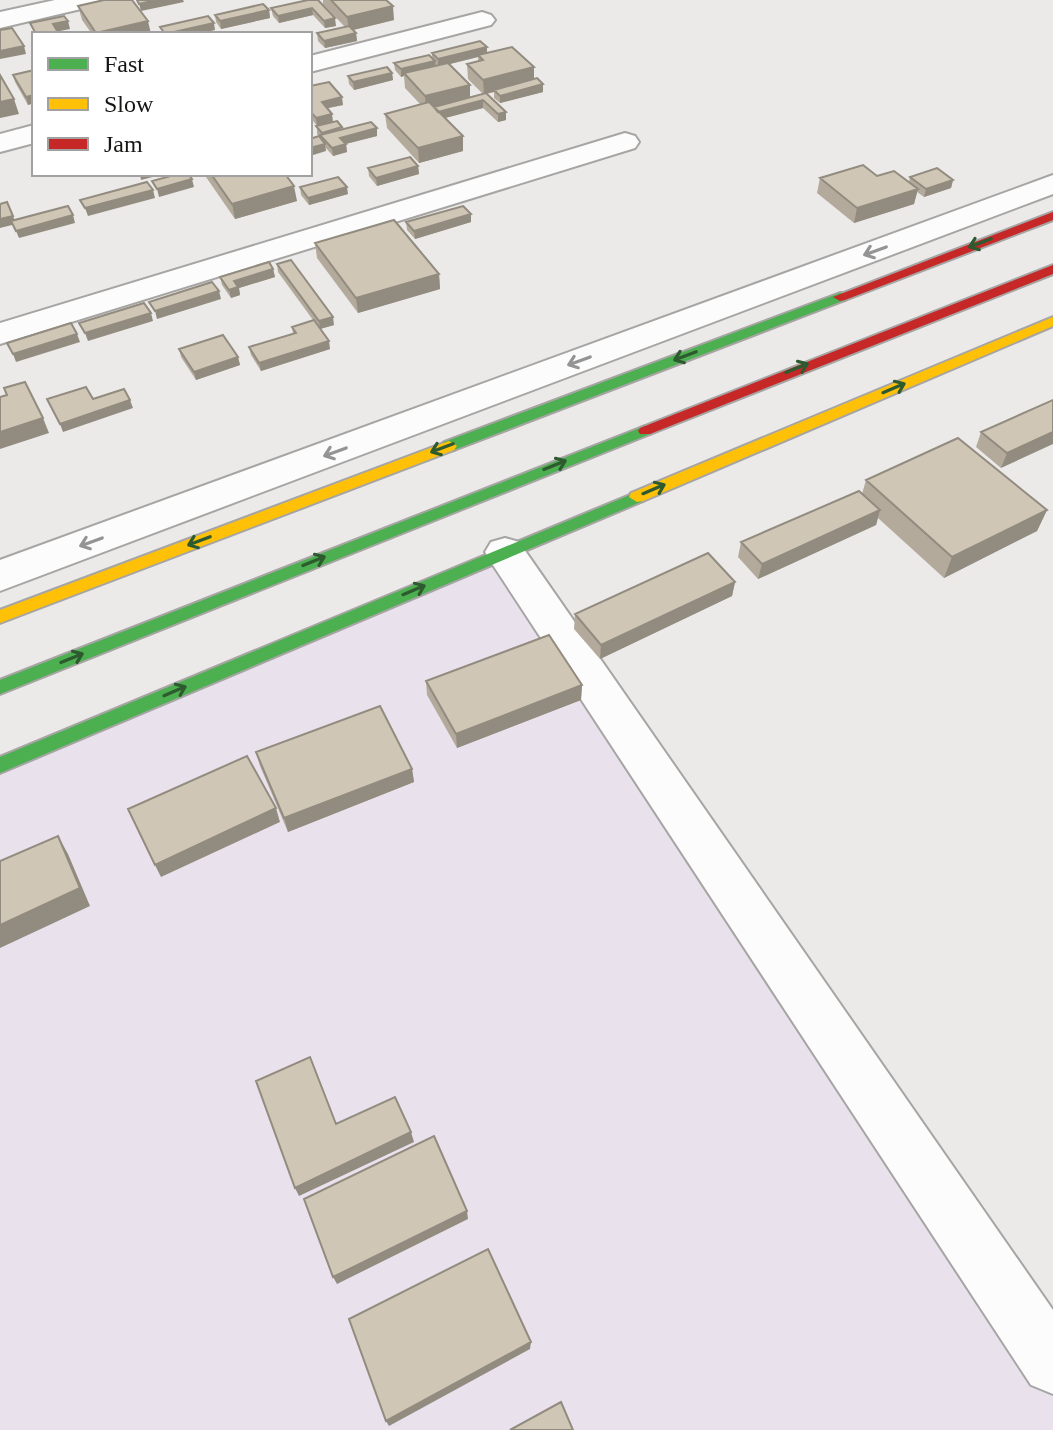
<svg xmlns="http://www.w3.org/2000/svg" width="1053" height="1430" font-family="Georgia,serif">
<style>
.commercial{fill:#e9e2ed}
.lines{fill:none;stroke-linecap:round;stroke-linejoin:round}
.street-casing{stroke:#a6a5a4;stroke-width:4}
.fast-casing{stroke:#a6a5a4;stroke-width:4}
.slow-casing{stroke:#a6a5a4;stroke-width:4}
.jam-casing{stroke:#a6a5a4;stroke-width:4}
.street{fill:#fcfcfc;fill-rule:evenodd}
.fast{fill:#4caf50;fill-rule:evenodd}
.slow{fill:#ffc107;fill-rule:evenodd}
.jam{fill:#c62828;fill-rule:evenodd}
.wall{fill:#b3aa9c;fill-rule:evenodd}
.shaded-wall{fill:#928b7f}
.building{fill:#d0c6b5;stroke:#928b7f;stroke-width:2}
.oneway{stroke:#2e5a2f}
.oneway2{stroke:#949494}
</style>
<rect width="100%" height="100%" fill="#ebeae9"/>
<path class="commercial" d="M505 552 1053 1363V1430H0V765Z"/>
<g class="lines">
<defs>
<path id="street" d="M55 0H101L98 5 0 28V12Z
M482 12 491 15 495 20 491 25 310 72V56Z
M34 125V143L0 152V134Z
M625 133 635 136 639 142 635 148 0 344V323Z
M1053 175V194L0 591V560Z
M505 538 519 542 1053 1310V1394L1031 1385 491 562 485 552 491 542Z"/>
<path id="fast" d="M840 293 845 294V300L454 450 449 451 441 446 444 442Z
M645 426 652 431 650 434 0 694V680Z
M637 492 643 493 645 497 643 501 0 773V757Z"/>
<path id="slow" d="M1053 317V326L643 501 637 502 629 497 631 493Z
M449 441 457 446 454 450 0 623V610Z"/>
<path id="jam" d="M1053 212V220L845 300 840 301 833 297Z
M1053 265V274L650 434H640L638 431 640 428Z"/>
</defs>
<use href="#street" class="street-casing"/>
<use href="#fast" class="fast-casing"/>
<use href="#slow" class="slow-casing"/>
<use href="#jam" class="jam-casing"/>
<use href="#street" class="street"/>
<use href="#fast" class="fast"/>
<use href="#slow" class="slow"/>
<use href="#jam" class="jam"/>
</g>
<path class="wall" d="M308 0 336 26 325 28 313 15 279 23 273 16 271 8Z
M323 0H386L394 20 353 30 356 33 357 41 325 48 318 41 317 33 345 27 323 4Z
M78 6 151 34H92L82 20Z
M269 10 270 18 221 29 216 22 215 15Z
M432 53H487L534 67V79L543 84V92L500 103 494 98V92L486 94 506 112V120L498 122 483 108 444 118 463 136V151L419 163 387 128 385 114 420 104 405 88 404 76 401 77 395 70 394 63 432 58ZM478 57V61L467 64 468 79 483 94 470 97V85L449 64Z
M34 70V103L28 105 15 82 13 75Z
M392 73 393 80 354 90 349 84 348 76Z
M310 86 343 105 328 108 333 122 342 127 343 129 377 136 346 144 347 152 333 156 325 147 326 151 321 138 317 134V126L310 117Z
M418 166 419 174 377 186 369 176 368 168Z
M205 174H285L297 201 235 219 206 177Z
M877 176 909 182 910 177 953 180 951 188 924 197 917 192 914 204 854 223 817 193 820 178Z
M300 187 348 194 309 205 301 195Z
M471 214V222L415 239 407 230 406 222Z
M315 243 439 274 440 289 358 313 317 258Z
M277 264 334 325 320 329 330 349 261 371 251 355 249 347 293 334 292 327 313 320 278 272Z
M273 269 275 277 239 288 240 295 231 298 222 285 220 277Z
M179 349 238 357 240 365 196 380 181 357Z
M1053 400 1001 468 976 447 981 432Z
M866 480 1047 510 1037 531 944 578 878 518 876 525 758 579 738 557 741 542 862 494Z
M735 582 732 596 600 659 574 629 575 614Z
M426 681 582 685 581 700 457 748 427 695Z
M256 752 412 769 414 782 288 832 260 766Z"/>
<path class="shaded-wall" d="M156 0H183L184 2 141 11 139 4Z
M393 6 394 20 349 31 347 17Z
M312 8 313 15 279 23 278 16Z
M269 10 270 18 221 29 220 21Z
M335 18 336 26 325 28 324 21Z
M68 21 70 29 55 32 53 24Z
M148 21 151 34H97L96 33Z
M214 23 215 30 199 34H165Z
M356 33 357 41 325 48 324 41Z
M24 46 26 54 0 59V51Z
M487 47V55H478V57L438 67V59Z
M435 61 436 69 404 73V76L401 77V69Z
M534 67V82L494 90V92L484 94 483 80Z
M392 73 393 80 354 90 353 82Z
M543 84V92L500 103V96Z
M470 85V99L426 111 425 96Z
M34 95V103L28 105 26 97Z
M342 97 343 105 323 109 322 102Z
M14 99 19 114 0 118V102Z
M483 100V108L438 120V112Z
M506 112V120L498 122V114Z
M332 114 333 122 317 126 316 118Z
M377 128V136L341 145 340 138Z
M463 136V151L419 163 418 148Z
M325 144 326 151 310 156V148Z
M346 144 347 152 333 156 332 148Z
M418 166 419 174 377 186 376 178Z
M140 174H164L141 180Z
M192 179 194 187 159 197 157 189Z
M953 180 951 188 924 197 926 189Z
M294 186 297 201 235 219 232 204Z
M347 187 348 194 309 205 308 198Z
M918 189 914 204 854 223 857 208Z
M153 190 155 198 88 216 85 208Z
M471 214V222L415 239 414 231Z
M73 215 75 223 19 238 16 231Z
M13 216 16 224 0 228V219Z
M273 269 275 277 239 288 240 295 231 298 229 290 234 281Z
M439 274 440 289 358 313 356 298Z
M219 291 221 299 157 319 155 311Z
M151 313 153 321 88 341 85 333Z
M333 317 334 325 320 329 319 321Z
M77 334 80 342 16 362 13 354Z
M329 341 330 349 261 371 259 363Z
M238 357 240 365 196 380 194 372Z
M130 400 133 408 63 432 60 424Z
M43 418 49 433 0 449V432Z
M1053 432V444L1001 468 1007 453Z
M880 510 876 525 758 579 762 564Z
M1047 510 1037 531 944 578 952 557Z
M735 582 732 596 600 659 601 645Z
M582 685 581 700 457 748 456 734Z
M412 769 414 782 288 832 284 818Z
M276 808 280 822 161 877 155 865Z
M58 836 68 854 90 906 0 948V925Z
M411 1132 414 1142 299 1196 295 1188Z
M467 1211 468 1219 337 1284 333 1277Z
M531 1342 530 1349 389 1426 386 1421Z"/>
<path class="building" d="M104 0H132L148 21 96 33 78 6Z
M137 0H156L139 4Z
M308 0H318L335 18 324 21 312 8 278 16 271 8Z
M331 0H386L393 6 347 17Z
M263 4 269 10 220 21 215 15Z
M64 16 68 21 53 24 59 34H36L30 23Z
M208 16 214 23 165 34 160 27Z
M349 26 356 33 324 41 317 33Z
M12 28 24 46 0 51V30Z
M480 41 487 47 438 59 432 53Z
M512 47 534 67 483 80 467 64 483 60 478 55Z
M429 55 435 61 401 69 394 63Z
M448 63 470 85 425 96 404 73Z
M387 67 392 73 353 82 348 76Z
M34 70V95L26 97 13 75Z
M0 75 14 99 0 102Z
M537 78 543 84 500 96 494 90Z
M329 82 342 97 322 102 332 114 316 118 310 111V86Z
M486 93 506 112 498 114 483 100 438 112 434 107Z
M429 102 463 136 418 148 385 114Z
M337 121 342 127 322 133 316 126Z
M371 122 377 128 340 138 346 144 332 148 320 135Z
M319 136 325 144 310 148V139Z
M410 157 418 166 376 178 368 168Z
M863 165 877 176 894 171 918 189 857 208 820 178Z
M937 168 953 180 926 189 910 177Z
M178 174H188L192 179 157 189 152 181Z
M211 174H285L294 186 232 204Z
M338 177 347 187 308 198 300 187Z
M147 182 153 190 85 208 80 200Z
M7 202 13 216 0 219V204Z
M68 206 73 215 16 231 11 221Z
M463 206 471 214 414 231 406 222Z
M394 220 439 274 356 298 315 243Z
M291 260 333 317 319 321 277 264Z
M269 262 273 269 234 281 238 287 229 290 220 277Z
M212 282 219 291 155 311 149 302Z
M144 303 151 313 85 333 79 323Z
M314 320 329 341 259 363 249 347 296 333 292 327Z
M71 323 77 334 13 354 7 343Z
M223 335 238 357 194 372 179 349Z
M25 382 43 418 0 432V397L7 395 4 388Z
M86 387 93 399 124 389 130 400 60 424 47 399Z
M1053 400V432L1007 453 981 432Z
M958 438 1047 510 952 557 866 480Z
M859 491 880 510 762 564 741 542Z
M708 553 735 582 601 645 575 614Z
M549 635 582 685 456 734 426 681Z
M380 706 412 769 284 818 256 752Z
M247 756 276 808 155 865 128 809Z
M58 836 80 888 0 925V861Z
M310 1057 336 1124 395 1097 411 1132 295 1188 256 1081Z
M434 1136 467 1211 333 1277 304 1199Z
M488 1249 531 1342 386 1421 349 1319Z
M561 1402 573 1430H510Z"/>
<defs><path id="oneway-shaft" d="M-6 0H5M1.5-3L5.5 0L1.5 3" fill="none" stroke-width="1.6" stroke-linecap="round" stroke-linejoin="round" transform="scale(2)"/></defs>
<g class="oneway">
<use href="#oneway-shaft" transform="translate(980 243) rotate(159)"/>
<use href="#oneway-shaft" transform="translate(685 356) rotate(159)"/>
<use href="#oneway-shaft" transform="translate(797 368) rotate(-22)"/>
<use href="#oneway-shaft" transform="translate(894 388) rotate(-23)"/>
<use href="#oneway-shaft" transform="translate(442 448) rotate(159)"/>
<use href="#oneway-shaft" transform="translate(555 465) rotate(-22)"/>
<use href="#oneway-shaft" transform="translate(654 489) rotate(-23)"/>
<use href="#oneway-shaft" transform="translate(199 541) rotate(159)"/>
<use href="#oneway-shaft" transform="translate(314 561) rotate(-22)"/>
<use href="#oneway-shaft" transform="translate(414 590) rotate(-23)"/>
<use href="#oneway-shaft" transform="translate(72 658) rotate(-22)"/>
<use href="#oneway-shaft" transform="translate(175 691) rotate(-23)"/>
</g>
<g class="oneway2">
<use href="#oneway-shaft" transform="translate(875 251) rotate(160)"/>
<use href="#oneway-shaft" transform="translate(579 361) rotate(160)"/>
<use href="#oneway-shaft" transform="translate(335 452) rotate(160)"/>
<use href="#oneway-shaft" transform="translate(91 542) rotate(160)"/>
</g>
<rect x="32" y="32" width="280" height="144" fill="#ffffff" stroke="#a1a1a1" stroke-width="2"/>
<rect x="48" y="58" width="40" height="12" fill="#4caf50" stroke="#a1a1a1" stroke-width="2"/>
<text x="104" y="72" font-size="24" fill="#151514">Fast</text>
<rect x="48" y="98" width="40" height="12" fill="#ffc107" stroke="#a1a1a1" stroke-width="2"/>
<text x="104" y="112" font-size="24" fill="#151514">Slow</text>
<rect x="48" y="138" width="40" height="12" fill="#c62828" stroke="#a1a1a1" stroke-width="2"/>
<text x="104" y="152" font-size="24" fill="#151514">Jam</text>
</svg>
